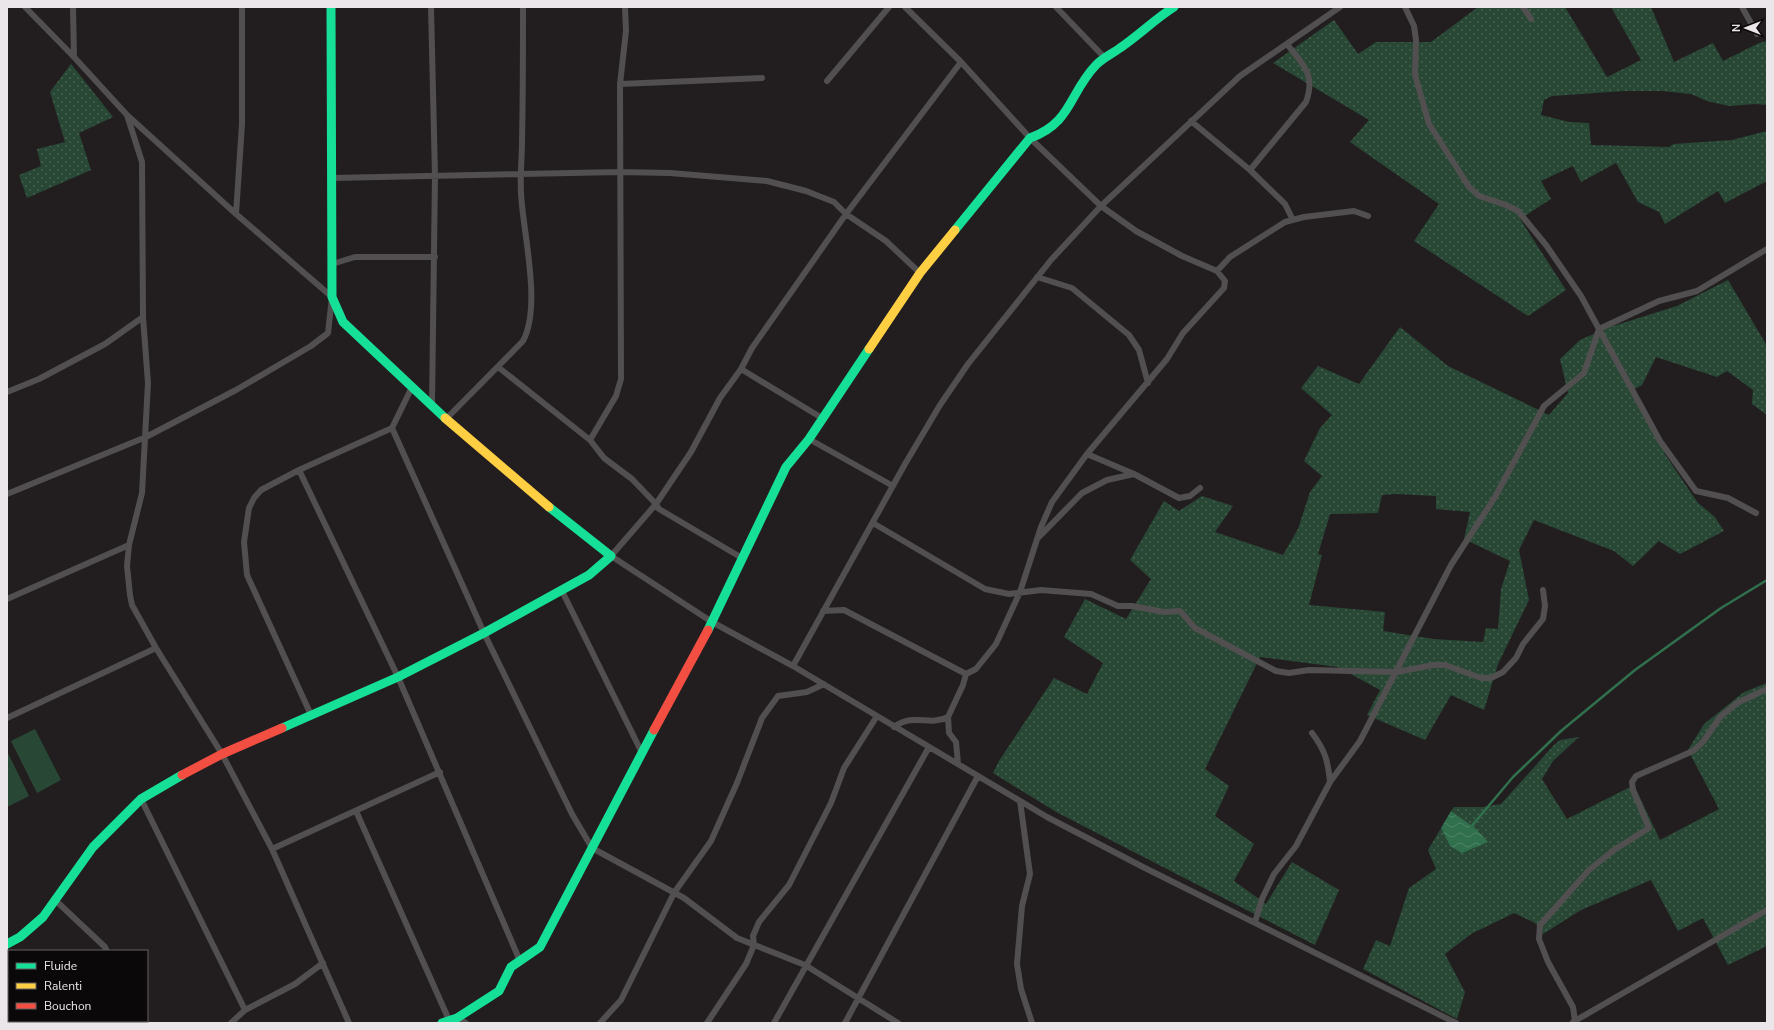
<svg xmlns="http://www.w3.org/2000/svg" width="1774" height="1030" font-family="'Nunito Sans',sans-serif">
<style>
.grass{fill:url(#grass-dots);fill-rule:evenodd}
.pitch{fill:#284835}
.water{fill:url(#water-waves)}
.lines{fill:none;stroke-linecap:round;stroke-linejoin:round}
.stream{stroke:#30704d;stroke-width:2.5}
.street{stroke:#524f50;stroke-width:6}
.fast{stroke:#16e098;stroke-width:9}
.slow{stroke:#ffcf43;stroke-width:9}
.jam{stroke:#f24e42;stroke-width:9}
</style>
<defs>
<pattern id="grass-dots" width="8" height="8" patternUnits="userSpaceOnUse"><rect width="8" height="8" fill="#284835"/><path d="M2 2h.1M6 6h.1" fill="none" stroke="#476252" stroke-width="1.8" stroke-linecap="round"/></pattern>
<pattern id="water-waves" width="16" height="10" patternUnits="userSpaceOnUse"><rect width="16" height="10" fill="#30704d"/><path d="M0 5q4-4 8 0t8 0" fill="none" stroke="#4e8467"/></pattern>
</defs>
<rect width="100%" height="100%" fill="#221e20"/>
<path class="grass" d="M1478 7H1565L1607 77 1641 60 1611 7H1651L1674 62 1713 43 1723 61 1759 43 1767 41V105L1755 104 1729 106 1707 101 1691 94 1662 91H1625L1552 96 1544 100 1541 115 1569 122 1589 123 1591 145 1669 147 1674 144 1732 140 1767 131V181L1725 203 1718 191 1665 224 1659 212 1638 202 1616 163 1581 182 1573 166 1541 181 1551 199 1520 219 1566 290 1528 316 1414 241 1439 204 1350 142 1369 120 1273 63 1334 20 1358 54 1376 42H1431Z
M71 64 113 117 79 133 91 170 27 198 19 175 41 166 37 149 65 142 50 92Z
M1728 280 1767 346V415L1752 404 1753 390 1727 371 1717 377 1656 357 1642 385 1633 390 1668 450 1664 453 1698 503 1715 517 1724 531 1680 554 1659 541 1633 566 1614 551 1534 520 1519 550 1529 600 1498 664 1484 710 1451 695 1425 740 1367 715 1380 690 1338 667 1260 657 1205 769 1229 786 1215 816 1254 844 1234 881 1266 904 1292 862 1339 890 1315 945 1058 813 993 773 999 761 1054 678 1087 694 1103 663 1064 637 1085 599 1126 619 1151 579 1130 560 1164 501 1179 511 1202 496 1233 506 1215 532 1283 555 1298 529 1310 492 1322 476 1304 461 1320 428 1332 415 1301 388 1318 366 1359 384 1400 327 1448 366 1549 415 1568 393 1560 359 1580 340 1610 327 1677 306ZM1396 494 1436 496V509L1470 512 1464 539 1510 561 1501 589 1498 629 1486 628 1483 642 1433 639 1383 631 1385 612 1309 605 1322 555 1318 554 1330 514 1378 513 1382 495Z
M1767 683V946L1728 965 1703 918 1678 931 1651 880 1581 910 1543 934 1535 923 1514 913 1471 934 1445 954 1465 992 1457 1019 1363 969 1376 940 1390 946 1409 888 1436 869 1428 850 1441 828 1450 846 1475 828 1451 811 1454 807H1483L1501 804 1554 745 1560 740 1579 737 1553 761 1542 779 1567 819 1634 785 1660 840 1719 809 1688 750 1704 724 1744 692Z"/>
<path class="pitch" d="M35 729 61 780 37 793 11 741Z
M7 751 29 796 7 807Z"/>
<path class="water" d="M1451 811 1475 828 1488 842 1462 853 1450 846 1441 828Z"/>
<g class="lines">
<path class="stream" d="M1470 828 1513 777 1561 731 1635 670 1721 608 1767 580"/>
<path class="street" d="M73 7 74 57
M431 7 435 176 432 405
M1056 7 1104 57
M1405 7 1414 26 1416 40 1415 75 1429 124 1469 187 1479 196 1506 205 1518 211 1546 245 1581 296 1660 441 1696 491 1728 498 1756 513
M1523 7 1531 19
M1742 7 1757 34
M827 81 889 7
M620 84 762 78
M127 115 142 162 143 317 148 383 142 493 129 545 127 566 130 595 132 605 156 648 222 754 272 849 349 1023
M1191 121 1250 170 1285 204 1293 220
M1250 170 1306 102C1316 74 1303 65 1287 44
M332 178 620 172 670 173 767 181 806 191 834 202 846 214 886 241 920 273
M236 214 242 124V7
M332 264 355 257H435
M1217 271 1230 257 1285 222 1304 217 1354 211 1368 216
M1037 277 1072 288 1129 335 1139 350 1148 383
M498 367 590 440 604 458 632 479 656 504 611 556 712 622 793 666 1047 817 1143 867 1456 1023
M741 369 822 418
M7 392 39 379 105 344 143 317
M446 419 523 341C542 305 523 234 521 193 520 176 522 158 522 141 523 97 523 52 523 7
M392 428 484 633 572 814 592 848 684 898 737 938 805 965 898 1023
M809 439 893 486
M590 440 616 396 621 379 620 84 626 31 625 7
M1087 454 1134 474 1179 498 1190 496 1200 488
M299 470 398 677 520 961
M7 494 146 437 236 390 311 346 328 333 332 297 236 214 127 115 74 57 25 7
M873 523 985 589 1009 594 1041 590 1091 594 1118 606H1132L1164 612 1180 611 1195 628 1276 671 1289 673 1309 670 1397 672 1433 665H1445L1481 678H1491L1503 672 1516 658 1523 644 1543 619 1545 606 1543 590
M1037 539 1082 493 1107 480 1134 474
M742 558 659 509 656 504 691 452 720 398 741 369 752 348 846 214 961 62
M562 591 642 753
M7 599 129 545
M823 611 844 610 966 674
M793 666 905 464 940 405 968 364 1051 260 1101 206 1240 76 1340 7
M311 715 247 575 244 542 249 508 254 498 261 490 299 470 392 428 412 387
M948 717 949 733 956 742 958 764
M7 718 156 648
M894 727C915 712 928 727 948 717L963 685 966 674 976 669 996 644 1020 592 1041 527 1052 502 1087 454 1167 359 1183 333 1224 288 1225 281 1217 271 1182 256 1136 231 1101 206 1030 138 961 62 905 7
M1312 733C1325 750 1328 761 1330 782
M141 799 245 1010
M1020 801 1030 874 1022 906 1017 964 1021 989 1032 1023
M356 811 449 1020
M272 849 440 772
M54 899 105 947 107 951
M1255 922 1262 899 1274 874 1296 846 1330 782 1360 741 1451 565 1495 497 1544 406 1584 373 1599 329 1659 301 1697 291 1767 249
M7 976 9 980
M457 1018 466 1023
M29 1021 30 1023
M134 1021 135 1023
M1575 1021 1573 1007 1548 962 1539 939 1540 925 1589 870 1614 850 1649 828 1633 790 1632 782 1636 776 1693 751 1703 742 1720 717 1737 703 1767 689
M1573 1022 1767 910
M231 1023 245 1010 295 984 323 963
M600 1023 621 1000 674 893 711 841 737 783 762 718 778 696 807 692 824 684
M707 1023 746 964 754 945 753 936 759 922 789 885 831 803 844 768 877 716
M774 1023 929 747
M845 1023 978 776"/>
<path class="fast" d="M331 7 332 297 343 322 445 418
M955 230 1030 138C1072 123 1069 93 1096 65 1104 57 1112 54 1120 48 1139 35 1155 19 1174 7
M708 630 786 467 809 439 869 349
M282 728 398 677 484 633 589 575 611 556 549 507
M7 944 20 937 43 917 93 847 141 799 182 775
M442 1023 457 1018 499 991 511 967 540 947 654 730"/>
<path class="slow" d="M869 349 920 273 955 230
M445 418 549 507"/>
<path class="jam" d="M654 730 708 630
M182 775 222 754 282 728"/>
</g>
<rect width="1774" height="1030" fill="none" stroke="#ebe6e9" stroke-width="16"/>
<rect x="8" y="950" width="140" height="72" fill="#0b080a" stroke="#656163"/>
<rect x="16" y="963" width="20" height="6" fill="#16e098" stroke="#656163"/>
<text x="44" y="970" font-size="12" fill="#ebe6e9">Fluide</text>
<rect x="16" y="983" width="20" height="6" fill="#ffcf43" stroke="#656163"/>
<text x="44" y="990" font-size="12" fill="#ebe6e9">Ralenti</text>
<rect x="16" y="1003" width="20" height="6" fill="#f24e42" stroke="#656163"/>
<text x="44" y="1010" font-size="12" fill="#ebe6e9">Bouchon</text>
<g transform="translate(1746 28) rotate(270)" stroke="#0b080a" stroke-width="3" paint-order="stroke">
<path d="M0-3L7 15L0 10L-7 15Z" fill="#ebe6e9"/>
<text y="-6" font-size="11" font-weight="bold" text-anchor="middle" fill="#ebe6e9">N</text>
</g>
</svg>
